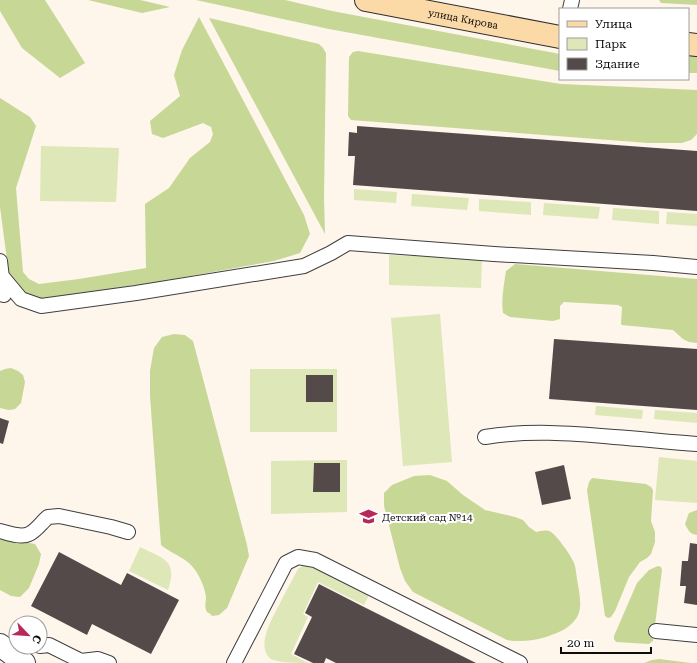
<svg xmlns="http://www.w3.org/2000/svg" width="697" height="663" font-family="'Roboto Serif',serif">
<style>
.green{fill:#dee7b7}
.forest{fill:#c7d796}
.building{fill:#544a49}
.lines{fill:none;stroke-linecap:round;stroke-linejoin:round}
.lane-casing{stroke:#3f3f3f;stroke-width:16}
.street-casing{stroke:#3f3f3f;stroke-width:24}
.secondary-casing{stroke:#2e2e2e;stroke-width:24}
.lane{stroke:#fff;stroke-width:14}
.street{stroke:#fff;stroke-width:22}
.secondary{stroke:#fcdaa8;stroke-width:22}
.labels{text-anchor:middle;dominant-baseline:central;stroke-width:4;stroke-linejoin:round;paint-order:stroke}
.street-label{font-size:10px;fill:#0c0c0c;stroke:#fff}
.poi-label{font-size:10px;fill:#0c0c0c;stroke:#fff;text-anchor:start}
</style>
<rect width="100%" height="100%" fill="#fef5eb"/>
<path class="green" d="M41 146 119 148 116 202 40 201Z
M354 189 397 192 396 203 354 200Z
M412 194 469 198 467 210 411 206Z
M479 199 531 202V215L479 211Z
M544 203 600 207 598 219 543 215Z
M613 208 659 211V224L612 220Z
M667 212 697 214V226L666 224Z
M389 255 482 258 481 288 389 285Z
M440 314 452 462 403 466 391 318Z
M250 369H337V432H250Z
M596 406 643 410 642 419 595 415Z
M655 410 697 413V423L654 419Z
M659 457 697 461V503L655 500Z
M347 460V512L271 514V461Z
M140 547C164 559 178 560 168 590L129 571Z
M307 563 370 593 364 605 318 582 303 614 308 617 291 654 308 663C298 663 279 663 271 659 254 646 275 614 282 599 287 589 293 579 298 569Z"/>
<path class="forest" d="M0 0H45L85 63 60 78 22 48 0 11Z
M88 0H140L170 7 142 13Z
M196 0H285L332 11 560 54V71L329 29Z
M659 0H697V5L661 3Z
M199 17 304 215 310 234 300 253 274 261 157 282 82 293 37 299 23 293 9 275 0 207V98L30 117 36 126 16 188 23 272 29 279 39 284 79 279 146 268 145 204 169 188 190 158 210 142 213 134 211 127 203 123 163 138 152 134 150 121 180 96 174 75 182 50Z
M209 18 319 44 323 48 326 53 324 199 325 234Z
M358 51 561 84 697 90V134L691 140 682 143H648L351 120 348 116 349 57 353 52Z
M688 55 697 56V73H688Z
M515 264 697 279V343L689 342 683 339 673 330 622 325 621 324 622 307 618 305 564 302 560 306V319L553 321 510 317 503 313C501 300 504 284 506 271Z
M174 334 185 335 193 341 247 545 249 556 227 608 219 615 212 616C211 614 209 613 207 612 204 607 206 601 206 597 205 589 201 579 197 573 189 558 173 555 161 545L150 396V371L154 348 162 337Z
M11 368 18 371 23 375 25 382 21 403 15 409 9 410 0 408V371L5 369Z
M430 475 447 481 463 495 485 510 515 517 523 520 529 527 536 532C541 531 546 529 551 532 557 536 570 554 573 561 576 566 576 573 577 579 579 592 584 609 575 620 567 630 557 633 546 637 533 641 520 642 507 640L413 592 405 581 400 568 384 506V493L392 485 414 476Z
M592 478 646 484 651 487 653 490 651 521 655 532V542L651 554 647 558 640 562 629 577 615 611 611 617 608 618 605 616 587 490 589 482Z
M697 510V535C690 534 688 530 685 524L689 513Z
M0 537 35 544 41 554 39 564 29 588 20 597 11 596 0 590Z
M658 566 661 567 662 570 653 641 649 644 616 642 614 639V636L637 583 649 570Z
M659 659 691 663H644L652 660Z"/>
<path class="building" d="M357 126 697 151V211L353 185 355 156H348L349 132 357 133Z
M554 339 697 349V410L549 399Z
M306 375H333V402H306Z
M0 418 9 421 3 444 0 443Z
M314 463H340V492H313Z
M564 465 571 499 542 505 535 472Z
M690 543 697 544V605L684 603 686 586H680L682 561H688Z
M59 552 121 585 127 573 179 600 151 654 92 624 87 635 31 606Z
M319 584 362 606 476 663H336L326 658 324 663H313L294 654 312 617 305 613Z"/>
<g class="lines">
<defs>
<path id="lane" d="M570 9 572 0
M0 261 4 295 0 294
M1 275 21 299 41 306 136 293 304 266 331 253 348 243 494 254 653 263 697 267
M485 437C527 430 571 433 614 437 642 439 669 442 697 444
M0 531C8 533 21 538 29 534 36 531 42 522 48 517L59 516 111 527 128 532
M656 631 697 635
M40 646 49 645 81 661 98 659 109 663
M234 663 286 563 298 557 315 560 520 663"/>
<path id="street" d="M0 645 24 663"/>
<g id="secondary">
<path id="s1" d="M366 0 560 37"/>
<path d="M688 44 697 45"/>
</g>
</defs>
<use href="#lane" class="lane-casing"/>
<use href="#street" class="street-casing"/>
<use href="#secondary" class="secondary-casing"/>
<use href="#lane" class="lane"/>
<use href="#street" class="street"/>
<use href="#secondary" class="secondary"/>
</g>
<defs>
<symbol id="school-bare" viewBox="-9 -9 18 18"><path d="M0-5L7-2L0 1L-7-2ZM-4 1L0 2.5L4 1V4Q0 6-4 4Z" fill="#b72959" stroke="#fff" stroke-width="2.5" paint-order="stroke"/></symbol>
</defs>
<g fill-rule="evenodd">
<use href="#school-bare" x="356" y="504" width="25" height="25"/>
</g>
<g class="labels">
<g class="street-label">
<text stroke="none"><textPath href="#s1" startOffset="99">улица Кирова</textPath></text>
</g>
<g class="poi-label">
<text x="382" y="517">Детский сад №14</text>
</g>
</g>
<rect x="559" y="8" width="130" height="72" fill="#ffffff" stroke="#9e9e9e"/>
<rect x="567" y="21" width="20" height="6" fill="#fcdaa8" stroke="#9e9e9e"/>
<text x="595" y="28" font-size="12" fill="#0c0c0c">Улица</text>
<rect x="567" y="38" width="20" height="12" fill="#dee7b7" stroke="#9e9e9e"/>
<text x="595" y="48" font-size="12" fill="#0c0c0c">Парк</text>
<rect x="567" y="58" width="20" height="12" fill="#544a49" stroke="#9e9e9e"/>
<text x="595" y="68" font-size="12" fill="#0c0c0c">Здание</text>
<g transform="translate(28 635) rotate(115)"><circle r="19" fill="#ffffff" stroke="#9e9e9e"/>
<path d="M0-3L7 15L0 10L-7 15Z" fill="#b72959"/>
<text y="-6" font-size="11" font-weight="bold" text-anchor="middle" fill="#0c0c0c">С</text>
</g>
<path d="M561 647v6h90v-6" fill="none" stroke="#0c0c0c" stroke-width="2"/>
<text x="567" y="647" font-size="12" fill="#0c0c0c" stroke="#ffffff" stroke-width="3" paint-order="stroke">20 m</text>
</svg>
